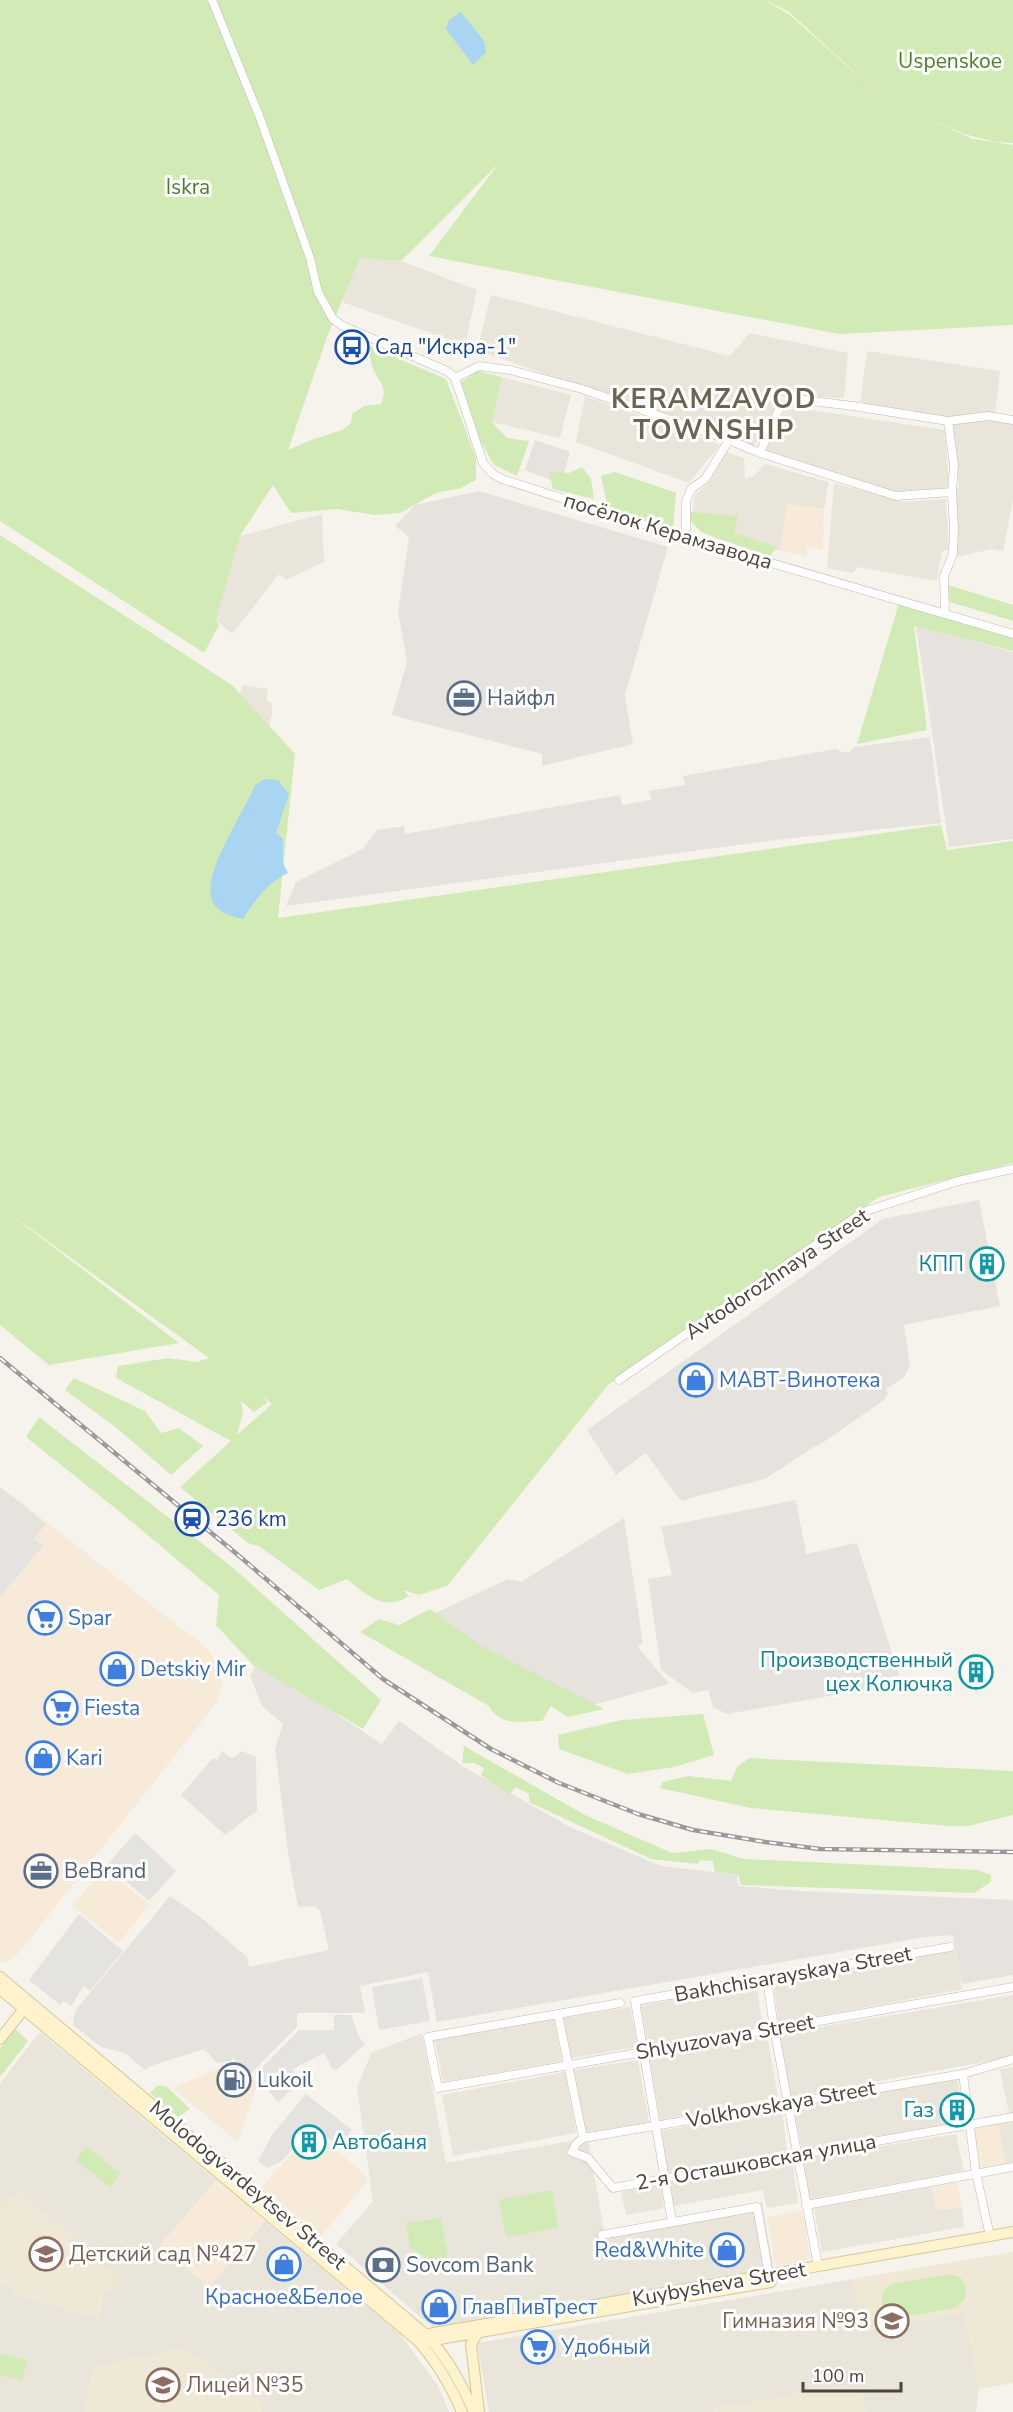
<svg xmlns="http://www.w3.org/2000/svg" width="1013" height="2412" font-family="'Nunito Sans',sans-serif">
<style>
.residential{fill:#eae5da}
.commercial{fill:#f7ead8}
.industrial{fill:#e6e2dd}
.education{fill:#efe8d6}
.green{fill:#d2eab5;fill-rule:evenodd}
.parking{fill:#e5e3e0}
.water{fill:#a9d4f2}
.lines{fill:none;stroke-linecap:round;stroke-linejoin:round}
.street-casing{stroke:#c2bbae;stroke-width:9}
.secondary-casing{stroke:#d6c79b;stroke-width:12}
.street{stroke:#fff;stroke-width:8}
.secondary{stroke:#fff3cd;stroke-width:10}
.rail-casing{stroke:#9a9a9a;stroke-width:4.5}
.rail{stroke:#fff;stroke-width:2;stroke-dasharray:7;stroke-linecap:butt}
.labels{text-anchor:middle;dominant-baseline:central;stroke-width:6;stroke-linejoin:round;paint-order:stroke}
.park-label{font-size:21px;fill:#4a7f2a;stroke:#fff}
.transit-label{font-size:21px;fill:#164399;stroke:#fff;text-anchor:start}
.street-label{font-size:21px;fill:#4b4439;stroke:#fff}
.service-label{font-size:21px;fill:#4e5e75;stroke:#fff;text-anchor:start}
.culture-label{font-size:21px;fill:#0d838f;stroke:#fff;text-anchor:end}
.shop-label{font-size:21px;fill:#366cbe;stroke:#fff;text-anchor:start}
.education-label{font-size:21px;fill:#785e54;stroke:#fff;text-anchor:start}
.district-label{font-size:27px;font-weight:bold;letter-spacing:1.5px;fill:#6e6250;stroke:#fff}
</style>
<rect width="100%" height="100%" fill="#f6f3ec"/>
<path class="residential" d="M360 257 401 261 477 290 465 345 342 302Z
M491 295 730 356 750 333 848 353 844 398 781 396 753 447 477 350Z
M867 351 1000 371 995 415 949 419 860 402Z
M502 377 571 395 560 438 492 422Z
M585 396 720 445 689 483 576 442Z
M797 408 945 430 949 488 897 493 765 453 784 411Z
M989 419 1013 422V500L1003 551 992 549 956 557 955 497 959 486 951 424Z
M726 452 744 458 745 478 754 476 765 464 829 482 824 509 787 504 780 551 714 538 692 516 695 495 709 482Z
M834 483 903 502 946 499 949 550 942 551 937 581 857 567 853 573 827 568Z
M322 514 324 562 286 580 279 574 232 634 216 620 240 536Z
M242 685 268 689 267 701 272 703V715L266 736 234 723Z
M956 1949 962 1989 779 2024 773 1981Z
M756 1984 763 2026 648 2047 641 2006Z
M1013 1995V2057L790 2097 778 2034Z
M630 2007 638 2047 571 2058 563 2018Z
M554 2019 562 2061 443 2082 435 2040Z
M40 2032 216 2180 160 2246 209 2287 265 2221 400 2334 438 2386 449 2412H262L261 2402 93 2367 85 2412H0V2284L16 2288 14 2295 99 2318 103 2296 0 2206V2083Z
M422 2033 446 2163 588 2138 604 2231 762 2202 774 2270 433 2328 336 2244 373 2201 357 2088 371 2053Z
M767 2036 778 2097 660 2120 649 2057Z
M638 2060 649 2122 584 2133 574 2070Z
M1013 2067V2113L1009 2114 1000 2069Z
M565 2072 576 2133 453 2156 442 2095Z
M957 2079 965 2121 802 2150 792 2104Z
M782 2109 787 2153 667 2174 660 2131Z
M1013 2122V2162L1005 2164 999 2124Z
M956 2134 964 2171 809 2199 802 2159Z
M792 2161 798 2203 767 2208 763 2190 673 2206 670 2182Z
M661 2185 664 2208 626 2215 621 2192Z
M932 2187 936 2210 962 2207 964 2227 822 2252 814 2208Z
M853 2279 858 2306 865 2305 869 2329 965 2313 979 2389 976 2412H865L861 2387 847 2389V2385L713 2410V2412H489L477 2343Z"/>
<path class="commercial" d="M787 504 824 509 823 550 807 547 806 556 780 551Z
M8 1492 209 1650 218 1666 223 1682 218 1701 17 1955 7 1962H0V1502Z
M103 1869 150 1904 119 1943 72 1906Z
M234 2062 258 2085 237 2142 173 2088Z
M999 2124 1005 2164 979 2168 974 2128Z
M313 2129 369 2179 321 2236 262 2187Z
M216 2180 265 2221 209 2287 160 2247Z
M957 2182 962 2207 936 2210 932 2187Z
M802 2210 811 2260 776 2266 767 2217Z"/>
<path class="industrial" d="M535 440 570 452 561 484 525 470Z
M479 491 668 547 625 695 633 744 542 766V754L392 715 407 662 398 612 409 537 395 526 415 505Z
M916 626 1013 652V839L949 847Z
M930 737 941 823 783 839 286 906 296 882 363 849 377 830 404 826 405 834 620 795 622 805 651 800 649 791 685 785 683 776 836 749 842 752H849L855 747Z
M979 1200 1000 1306 904 1325 910 1365 904 1377 886 1389 888 1394 884 1400 818 1446H815L765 1479 690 1498 685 1501 680 1500 646 1453 616 1475 587 1430 883 1219Z
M0 1487 46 1524 0 1579Z
M796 1500 806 1554 857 1543 899 1675 879 1680 881 1687 727 1714 713 1707 708 1690 693 1693 661 1670 648 1579 672 1575 661 1527Z
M624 1518 643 1644 637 1646 669 1684 578 1709 429 1616 508 1579 521 1582Z
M257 1662 382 1744 399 1721 464 1767 570 1827 661 1866 737 1875 738 1886 801 1891 1013 1900V1975L962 1984 953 1935 925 1937 437 2022 428 1972 360 1986 365 2013H297V2027L251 2073 233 2058 231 2061 217 2063 204 2049 150 2066 145 2070 125 2053 101 2047 73 2025 75 2011 170 1896 204 1920 247 1957 249 1967 329 1950 320 1911 315 1906 298 1907 288 1853 275 1749 283 1724 262 1706 250 1676Z
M222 1751 232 1758 242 1751 256 1757 257 1811 225 1835 181 1795 213 1758 217 1760Z"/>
<path class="education" d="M19 2190 122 2280 103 2296 99 2318 14 2296 16 2288 0 2284V2206Z
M1013 2252V2383L979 2389 964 2313 869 2330 865 2305 858 2307 853 2279Z
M184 2348 261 2402 262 2412H85L93 2367Z
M846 2385 847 2389 861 2386 865 2412H713V2409Z"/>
<path class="green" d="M0 0H765L790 15 884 99 789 12 766 0H1013V143L995 142 964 134 924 117 973 139 1013 145V325L839 334 429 256 499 163 401 261 360 258 327 337 288 450 314 439 342 430 351 423 352 414 364 406 381 404C389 384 377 382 372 366 370 360 370 353 369 346L446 379 476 458V480L461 488 436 493 400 513 374 515 337 509 291 513 273 485 240 536 216 620 219 625 204 653 0 521Z
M478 371 502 377 492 422 507 438 529 441 517 476 494 465 480 440 461 382Z
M582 467 591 479 594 499 553 489 549 471 569 473Z
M615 472 676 493 673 529 608 508 601 476Z
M691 512 738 516 734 533 776 547 770 557 701 532 690 520Z
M0 535 232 685 295 754 278 918 941 825 947 850 1013 841V1163L879 1197 608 1385 447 1586 419 1595 403 1590 409 1596C385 1612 366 1595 347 1579L319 1590 259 1546 248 1543 180 1487 231 1441 116 1378 118 1366 168 1358 197 1362 209 1358 6 1211 179 1343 49 1365 0 1325ZM256 1391 272 1404 237 1435 243 1412 241 1401 254 1412 268 1402Z
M948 585 1013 605V621L950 602Z
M899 603 1013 638V651L914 626 927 730 857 744Z
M74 1378 145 1411 161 1433 179 1428 203 1446 171 1475 118 1429 65 1390Z
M39 1417 231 1566 381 1700 363 1729 253 1665 216 1625 219 1595 125 1516 26 1437Z
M430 1609 480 1645 604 1709 568 1717 551 1706 542 1721C521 1721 500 1727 489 1706L360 1632 379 1619 399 1625Z
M703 1714 714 1755 674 1767 628 1774 559 1749 558 1735 622 1720Z
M464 1746 585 1815 672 1853 711 1849 744 1859 977 1870 991 1875V1882L974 1893 741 1885 738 1875 715 1872 713 1861 701 1860 698 1864 651 1859 529 1802V1794L515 1787 510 1795 481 1775 484 1768 474 1763H462Z
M749 1758 1013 1771V1815L968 1826H948L751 1808 660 1788 662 1782 688 1776 731 1781 737 1767Z
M15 2029 28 2041 0 2077V2048Z
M157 2086H166L190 2109 178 2117 150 2093Z
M86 2146 120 2173 110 2187 76 2160Z
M552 2190 558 2228 506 2237 499 2200Z
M441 2218 449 2261 437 2264 410 2248 406 2223Z
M949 2274 961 2278 966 2288 965 2299 955 2308 898 2318H891L882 2309V2293L891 2284Z
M0 2354 27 2360 22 2381 0 2375Z"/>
<path class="parking" d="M33 1538 43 1546 0 1597V1578Z
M135 1833 176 1871 149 1901 107 1865Z
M79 1914 123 1951 90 1991 84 1986 71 2006 63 2001 60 2005 29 1980Z
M422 1978 430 2021 379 2030 372 1987Z
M334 2015H351L359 2037 365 2044 339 2068 333 2070 324 2053 293 2069 301 2086 288 2093 278 2102 255 2075 299 2030H334Z
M306 2094 352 2130 338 2146 312 2126 282 2161 267 2168 258 2161 272 2135Z"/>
<path class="water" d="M461 12 484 41 486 52 473 65 446 29 449 20Z
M265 779 278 780 289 794 276 833 283 839V863L288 873C267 883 255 900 243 919 231 916 217 913 212 900 201 874 245 811 255 785Z"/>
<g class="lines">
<defs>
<path id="street" d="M212 0 260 118 310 258 318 292 333 319 343 326 447 371 455 378 483 463 493 474 502 479 686 538 1013 634
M455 378 479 366 510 370 582 389 729 440 760 453 896 496 952 492
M760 453 779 409 791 402 804 400 853 406 948 421 988 416 1013 420
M686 538V502L691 489 705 479 729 440
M945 614 944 576 953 554 954 528 952 492 954 465 948 421
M619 1380 863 1212 958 1181 1013 1169
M767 1978 774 2028 818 2266
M620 2003 428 2037 438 2088 1013 1987
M558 2014 583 2138
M1013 2059 963 2074 583 2138 576 2144 572 2152 588 2158 613 2188 1013 2117
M963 2074 976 2173 990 2236
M806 2205 1013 2167
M672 2222 635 2001 950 1947
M602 2235 757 2207 769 2275"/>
<path id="secondary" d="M0 1977 424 2333C447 2356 461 2383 474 2412
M0 1989 418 2341C437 2362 451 2386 462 2412
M0 2039 28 2004
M477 2334 471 2344 479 2412
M423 2335 1013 2232
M428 2341 771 2282"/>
</defs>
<use href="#street" class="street-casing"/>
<use href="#secondary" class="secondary-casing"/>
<use href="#street" class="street"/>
<use href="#secondary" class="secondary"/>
<defs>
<path id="rail" d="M0 1358 238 1555 383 1679 491 1749 559 1783 638 1814 693 1830 765 1842 820 1849 1013 1852"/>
</defs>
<use href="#rail" class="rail-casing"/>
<use href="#rail" class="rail"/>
</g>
<defs>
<symbol id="bus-ring" viewBox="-11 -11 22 22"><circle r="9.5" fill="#fff" stroke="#1a4fb4" stroke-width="1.5"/><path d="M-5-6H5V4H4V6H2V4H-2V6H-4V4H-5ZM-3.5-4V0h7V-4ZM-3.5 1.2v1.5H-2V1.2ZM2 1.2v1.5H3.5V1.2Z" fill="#1a4fb4"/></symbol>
<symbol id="office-ring" viewBox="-11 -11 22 22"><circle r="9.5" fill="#fff" stroke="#5c6f8a" stroke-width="1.5"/><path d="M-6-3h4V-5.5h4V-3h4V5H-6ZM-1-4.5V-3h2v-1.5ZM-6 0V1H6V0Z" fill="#5c6f8a"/></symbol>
<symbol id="building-ring" viewBox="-11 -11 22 22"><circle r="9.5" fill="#fff" stroke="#0f9aa8" stroke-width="1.5"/><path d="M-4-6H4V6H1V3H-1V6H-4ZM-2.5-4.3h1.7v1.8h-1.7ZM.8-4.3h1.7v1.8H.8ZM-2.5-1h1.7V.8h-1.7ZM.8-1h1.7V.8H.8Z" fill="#0f9aa8"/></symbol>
<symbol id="shop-ring" viewBox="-11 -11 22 22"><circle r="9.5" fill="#fff" stroke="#3f7fe0" stroke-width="1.5"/><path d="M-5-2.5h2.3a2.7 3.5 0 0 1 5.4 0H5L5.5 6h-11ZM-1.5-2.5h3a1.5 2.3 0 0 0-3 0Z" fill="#3f7fe0"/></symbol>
<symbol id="station-ring" viewBox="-11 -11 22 22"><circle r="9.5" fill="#fff" stroke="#1a4fb4" stroke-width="1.5"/><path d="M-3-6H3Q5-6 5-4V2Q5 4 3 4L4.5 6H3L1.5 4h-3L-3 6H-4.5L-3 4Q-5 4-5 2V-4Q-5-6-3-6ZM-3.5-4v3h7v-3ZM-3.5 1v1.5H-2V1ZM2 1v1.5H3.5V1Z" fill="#1a4fb4"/></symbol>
<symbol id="supermarket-ring" viewBox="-11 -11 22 22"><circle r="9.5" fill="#fff" stroke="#3f7fe0" stroke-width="1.5"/><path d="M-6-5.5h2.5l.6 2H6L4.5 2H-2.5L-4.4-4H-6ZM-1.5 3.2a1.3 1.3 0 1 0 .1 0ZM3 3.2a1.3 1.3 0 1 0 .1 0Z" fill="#3f7fe0"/></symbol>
<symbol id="fuel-ring" viewBox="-11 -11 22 22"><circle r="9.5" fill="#fff" stroke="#5c6f8a" stroke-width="1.5"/><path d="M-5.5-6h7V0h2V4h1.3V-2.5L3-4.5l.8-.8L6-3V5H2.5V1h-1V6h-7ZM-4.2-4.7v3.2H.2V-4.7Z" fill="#5c6f8a"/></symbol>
<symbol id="school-ring" viewBox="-11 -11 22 22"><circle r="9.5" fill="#fff" stroke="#8d6e63" stroke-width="1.5"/><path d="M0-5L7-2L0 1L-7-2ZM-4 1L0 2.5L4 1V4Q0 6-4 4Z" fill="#8d6e63"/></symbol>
<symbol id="bank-ring" viewBox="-11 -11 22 22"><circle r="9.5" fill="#fff" stroke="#5c6f8a" stroke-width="1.5"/><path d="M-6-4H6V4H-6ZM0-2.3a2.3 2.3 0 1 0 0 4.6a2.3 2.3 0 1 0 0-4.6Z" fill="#5c6f8a"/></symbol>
</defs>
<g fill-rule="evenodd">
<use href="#bus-ring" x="333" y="328" width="38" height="38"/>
<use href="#office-ring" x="445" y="679" width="38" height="38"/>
<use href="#building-ring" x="968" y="1245" width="38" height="38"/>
<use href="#shop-ring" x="677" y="1361" width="38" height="38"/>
<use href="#station-ring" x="173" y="1500" width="38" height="38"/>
<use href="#supermarket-ring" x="26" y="1599" width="38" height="38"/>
<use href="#shop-ring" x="98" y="1650" width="38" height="38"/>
<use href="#building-ring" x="957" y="1653" width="38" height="38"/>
<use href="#supermarket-ring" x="42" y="1689" width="38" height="38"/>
<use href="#shop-ring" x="24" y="1739" width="38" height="38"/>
<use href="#office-ring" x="22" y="1852" width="38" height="38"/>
<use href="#fuel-ring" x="215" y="2061" width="38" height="38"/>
<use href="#building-ring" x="938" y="2091" width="38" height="38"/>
<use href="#building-ring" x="290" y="2123" width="38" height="38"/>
<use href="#shop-ring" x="708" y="2231" width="38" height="38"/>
<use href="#school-ring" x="27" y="2235" width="38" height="38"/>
<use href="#shop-ring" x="265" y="2245" width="38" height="38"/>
<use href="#bank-ring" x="364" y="2246" width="38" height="38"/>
<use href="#shop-ring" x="420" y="2288" width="38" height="38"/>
<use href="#school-ring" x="873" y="2302" width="38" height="38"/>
<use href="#supermarket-ring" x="519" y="2328" width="38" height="38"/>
<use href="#school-ring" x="144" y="2366" width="38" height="38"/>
</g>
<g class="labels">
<g class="park-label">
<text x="950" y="61">Uspenskoe</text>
<text x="188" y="187">Iskra</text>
</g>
<g class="transit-label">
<text x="375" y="347">Сад "Искра-1"</text>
<text x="215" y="1519">236 km</text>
</g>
<g class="street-label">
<text transform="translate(668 531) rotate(17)">посёлок Керамзавода</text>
<text transform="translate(777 1274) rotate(-34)">Avtodorozhnaya Street</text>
<text transform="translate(793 1974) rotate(-10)">Bakhchisarayskaya Street</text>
<text transform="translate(725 2037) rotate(-10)">Shlyuzovaya Street</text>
<text transform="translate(781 2104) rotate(-10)">Volkhovskaya Street</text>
<text transform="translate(756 2162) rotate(-10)">2-я Осташковская улица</text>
<text transform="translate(248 2185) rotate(40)">Molodogvardeytsev Street</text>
<text transform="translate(719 2284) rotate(-10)">Kuybysheva Street</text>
</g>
<g class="service-label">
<text x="487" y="698">Найфл</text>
<text x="64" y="1871">BeBrand</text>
<text x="257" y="2080">Lukoil</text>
<text x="406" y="2265">Sovcom Bank</text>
</g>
<g class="culture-label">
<text x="964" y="1264">КПП</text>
<text x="953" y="1660">Производственный<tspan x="953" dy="24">цех Колючка</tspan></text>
<text x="934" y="2110">Газ</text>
<text x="332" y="2142" text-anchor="start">Автобаня</text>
</g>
<g class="shop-label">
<text x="719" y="1380">МАВТ-Винотека</text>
<text x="68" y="1618">Spar</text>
<text x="140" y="1669">Detskiy Mir</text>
<text x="84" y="1708">Fiesta</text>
<text x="66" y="1758">Kari</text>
<text x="704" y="2250" text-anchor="end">Red&amp;White</text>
<text x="284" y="2297" text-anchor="middle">Красное&amp;Белое</text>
<text x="462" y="2307">ГлавПивТрест</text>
<text x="561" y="2347">Удобный</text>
</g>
<g class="education-label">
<text x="69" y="2254">Детский сад №427</text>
<text x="869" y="2321" text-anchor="end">Гимназия №93</text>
<text x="186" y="2385">Лицей №35</text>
</g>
<g class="district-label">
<text x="714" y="399">KERAMZAVOD<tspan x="714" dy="31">TOWNSHIP</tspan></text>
</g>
</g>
<path d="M803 2382v9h98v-9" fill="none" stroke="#4b4439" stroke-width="3"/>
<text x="812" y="2382" font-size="18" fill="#4b4439" stroke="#ffffff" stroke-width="4.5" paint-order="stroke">100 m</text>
</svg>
